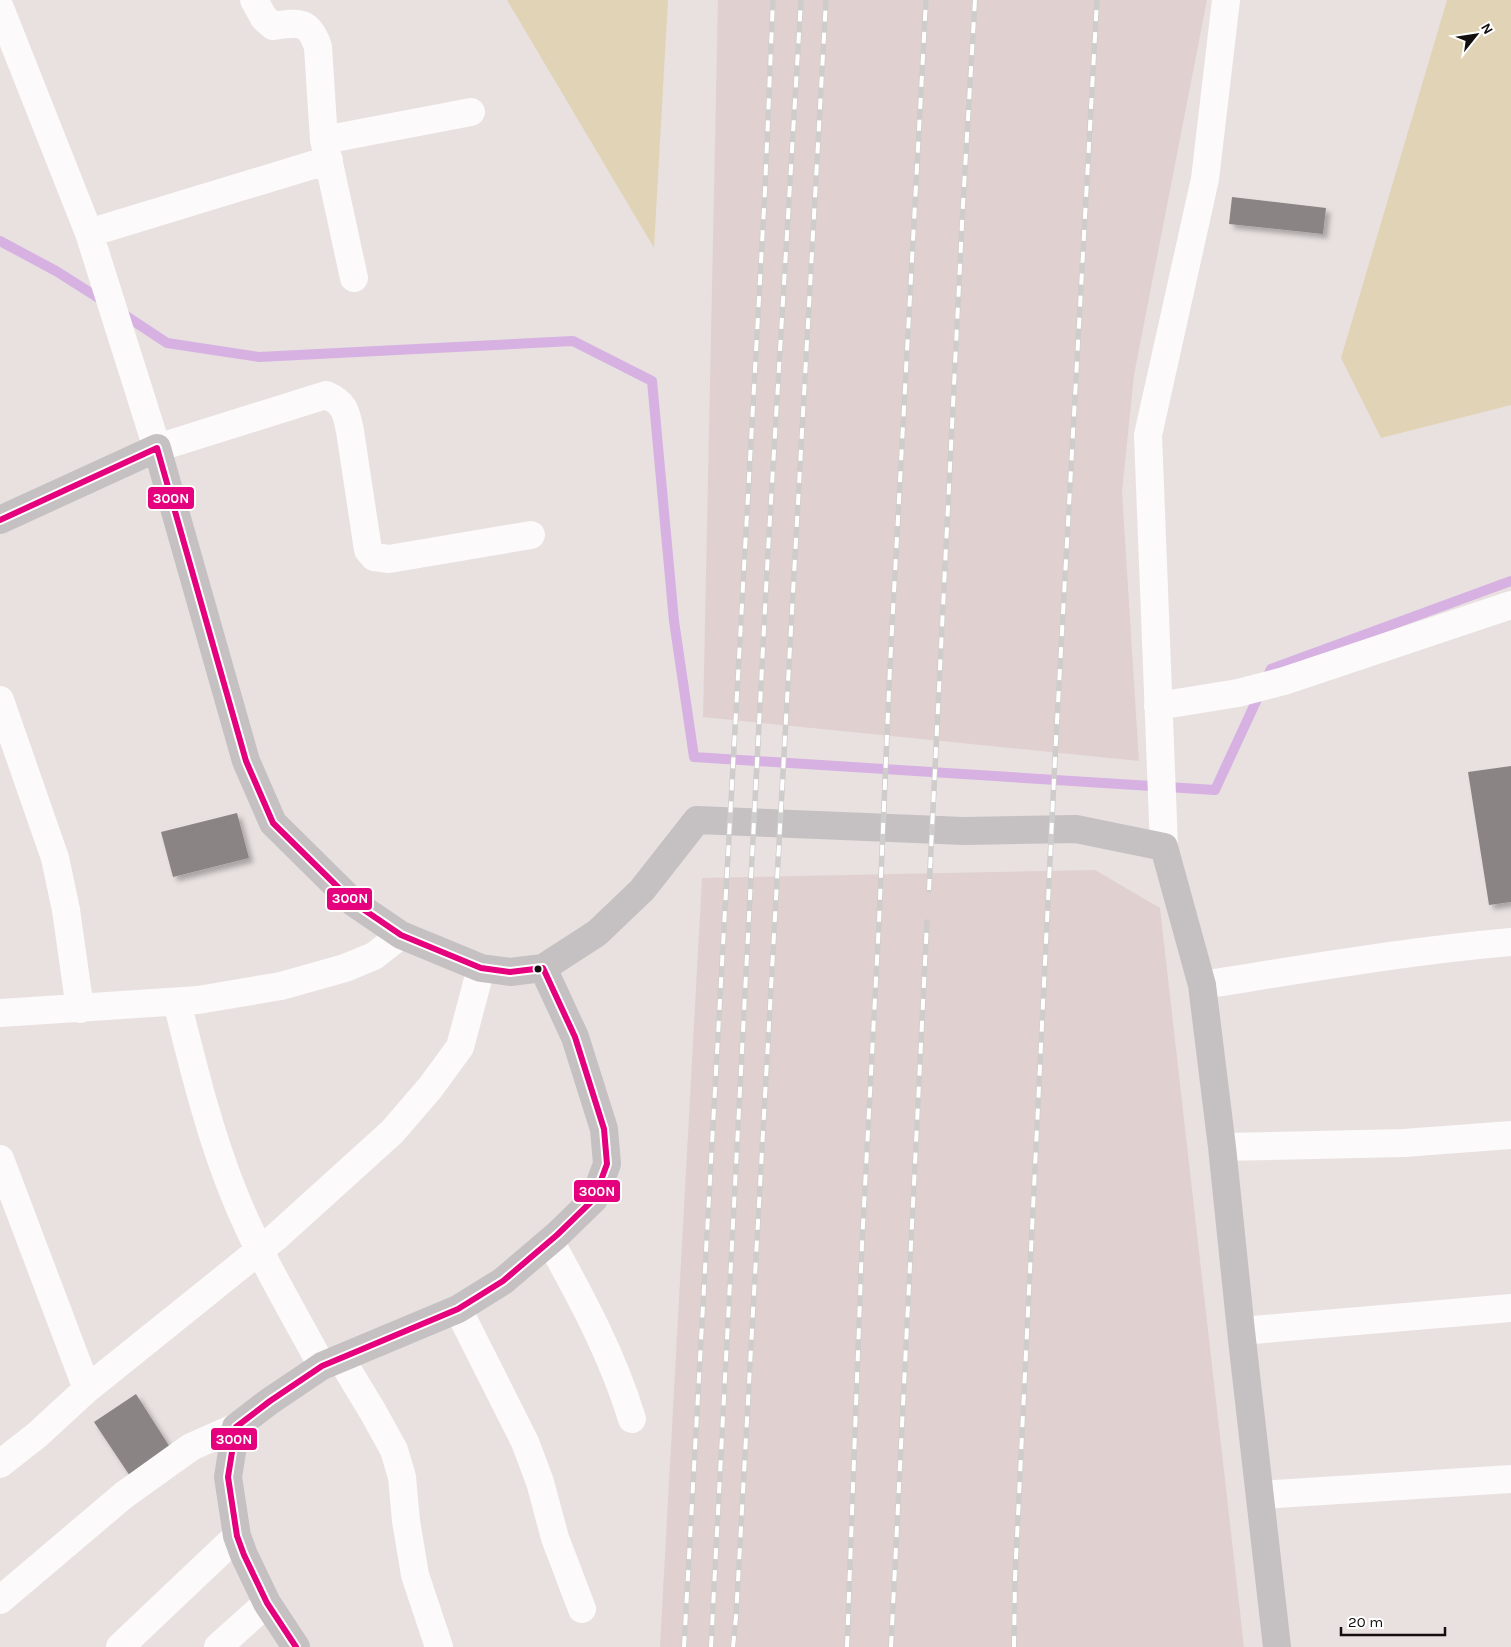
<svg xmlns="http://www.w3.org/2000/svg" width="1511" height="1647" font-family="Karla,sans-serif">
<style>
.built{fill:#e0d1d0}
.green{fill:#e1d4b6}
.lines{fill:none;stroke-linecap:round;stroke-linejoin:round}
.stream{stroke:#d6b1e2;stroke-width:10}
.building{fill:#8a8584;filter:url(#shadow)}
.street{stroke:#fcfafa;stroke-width:28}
.secondary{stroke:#c5c1c2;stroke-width:28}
.rail-casing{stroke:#cecdcc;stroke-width:5.5}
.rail{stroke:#fff;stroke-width:4;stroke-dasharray:11;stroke-linecap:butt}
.bus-1-casing{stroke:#fff;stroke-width:10}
.bus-1{stroke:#e5007d;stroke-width:6}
.bus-dot{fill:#140f0f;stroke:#fff;stroke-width:2}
.line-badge{stroke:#fff;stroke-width:2}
.badge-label{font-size:14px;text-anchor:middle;font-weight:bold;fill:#fff}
</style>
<defs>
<filter id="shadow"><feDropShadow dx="4.5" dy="4.5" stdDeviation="2.5" flood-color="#0004"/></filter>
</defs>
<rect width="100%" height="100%" fill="#e8e1e0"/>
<path class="built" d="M718 0H1207L1134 375 1122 492 1139 761 703 717Z
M1095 870 1160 908 1244 1647H660L702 878Z"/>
<path class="green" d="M507 0H668L654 248Z
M1447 0H1511V405L1381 438 1341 358Z"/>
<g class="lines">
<path class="stream" d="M0 241 56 271 105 302
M120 312 167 343 259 357 573 341 652 381 674 621 694 757 1215 790 1271 669 1511 581"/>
</g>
<path class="building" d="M1232 197 1326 208 1323 234 1229 224Z
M1511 766V902L1489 905 1468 772Z
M237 813 249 858 173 877 161 832Z
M136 1394 173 1452 132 1479 94 1422Z"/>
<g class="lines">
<path class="street" d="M254 0 264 18 273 26C299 22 309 20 318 47L324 140 354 278
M0 8 89 233 157 448 326 395C345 403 346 412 350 431L368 550 374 557 389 559 531 535
M324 140 471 112
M89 233 329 160
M0 700 55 858 66 910 80 1009
M1158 706 1238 693 1284 681 1511 605
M1164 847 1148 435 1205 179 1226 0
M1202 985C1305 969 1407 951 1511 942
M177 1002C193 1066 209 1132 234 1194 258 1254 292 1310 322 1366
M0 1013 198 1000 281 986 345 968 374 956 401 935
M1222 1147 1404 1143 1511 1135
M0 1159 87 1389
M550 1241C582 1299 613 1356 632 1419
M458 1309 525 1442 540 1482 555 1538 582 1609
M1241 1331 1511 1308
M341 1359 373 1412 394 1450 402 1477 406 1521 415 1575 439 1647
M0 1464 37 1435 87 1389 276 1237 392 1132 430 1088 460 1047 481 968
M1260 1495 1511 1479
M0 1600 124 1495 191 1447 236 1427
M120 1647 237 1536
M218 1647 267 1603"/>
<path class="secondary" d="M0 520 157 448 246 761 273 823 354 903 401 935 481 968 510 972 543 968 597 933 642 890 697 820 964 831 1076 829 1164 847 1202 985 1222 1147 1241 1331 1277 1647
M296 1647 267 1603 244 1555 237 1536 228 1477 236 1427 270 1401 322 1366 458 1309 503 1281 557 1235 594 1199 607 1164 604 1129 575 1037 543 968"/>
<defs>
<path id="rail" d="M929 890 963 204 975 0
M684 1647 765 190 773 0
M711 1647 768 551 801 0
M733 1647 736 1617 826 0
M847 1647 862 1244 879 922 890 666 926 0
M891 1647 927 922
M1014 1647 1015 1578 1055 758 1097 0"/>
</defs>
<use href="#rail" class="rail-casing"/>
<use href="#rail" class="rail"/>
<defs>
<path id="bus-1" d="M0 520 157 448 246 761 273 823 354 903 401 935 481 968 510 972 543 968 575 1037 604 1129 607 1164 594 1199 557 1235 503 1281 458 1309 322 1366 270 1401 236 1427 228 1477 237 1536 244 1555 267 1603 296 1647"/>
</defs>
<use href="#bus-1" class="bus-1-casing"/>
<use href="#bus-1" class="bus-1"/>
</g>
<circle class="bus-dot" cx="538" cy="969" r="4.5"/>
<g class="line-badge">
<rect x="147" y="486" width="48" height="24" rx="5" fill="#e5007d"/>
<rect x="326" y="887" width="47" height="24" rx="5" fill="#e5007d"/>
<rect x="573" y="1179" width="48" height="24" rx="5" fill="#e5007d"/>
<rect x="210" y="1427" width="48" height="24" rx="5" fill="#e5007d"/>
</g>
<g class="badge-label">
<text x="171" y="503">300N</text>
<text x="350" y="903">300N</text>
<text x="597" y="1196">300N</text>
<text x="234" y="1444">300N</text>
</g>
<g transform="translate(1476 35) rotate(60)" stroke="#ffffff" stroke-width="4" paint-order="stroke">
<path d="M0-4L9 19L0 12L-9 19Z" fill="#140f0f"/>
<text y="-8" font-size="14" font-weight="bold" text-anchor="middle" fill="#140f0f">N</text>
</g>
<path d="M1341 1627v8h104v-8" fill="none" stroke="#140f0f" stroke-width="2.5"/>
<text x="1348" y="1627" font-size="15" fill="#140f0f" stroke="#ffffff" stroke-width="4" paint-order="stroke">20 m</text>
</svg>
